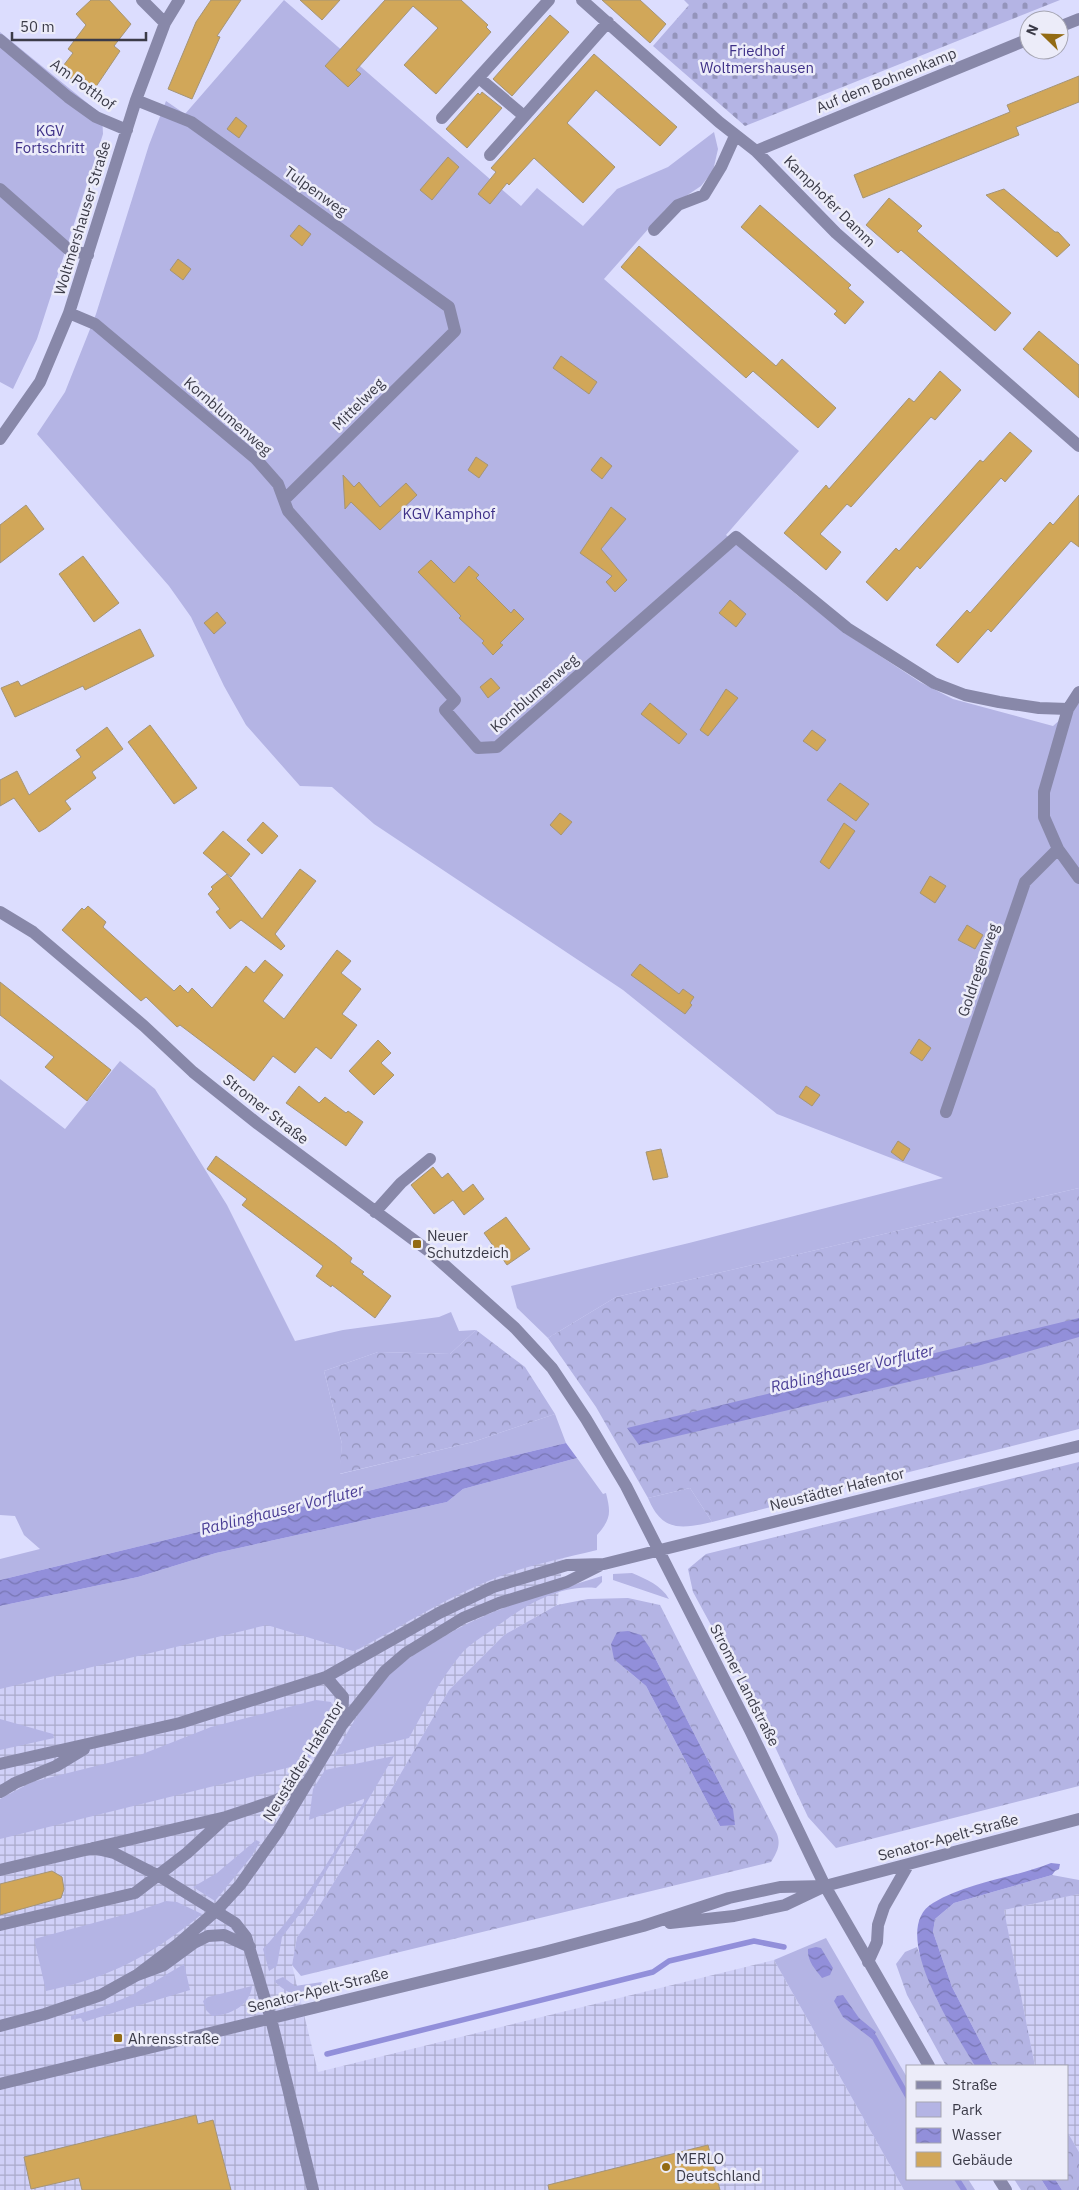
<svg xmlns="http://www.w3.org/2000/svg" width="1079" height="2190" font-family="'IBM Plex Sans',sans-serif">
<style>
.industrial{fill:url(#industrial-grid)}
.green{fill:#b4b4e4}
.forest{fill:url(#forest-crowns);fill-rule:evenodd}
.cemetery{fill:url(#cemetery-stones)}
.water{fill:url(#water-waves)}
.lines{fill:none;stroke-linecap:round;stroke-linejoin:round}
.stream{stroke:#928fda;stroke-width:5.5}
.building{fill:#d1a759;stroke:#a49477}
.minor{stroke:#8888a9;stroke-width:12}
.poi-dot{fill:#936b14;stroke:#ececf9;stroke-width:2}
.labels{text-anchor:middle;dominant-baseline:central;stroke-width:5;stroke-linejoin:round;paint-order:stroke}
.park-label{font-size:15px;fill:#3f3188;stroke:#ececf9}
.street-label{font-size:15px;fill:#3b3b48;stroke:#ececf9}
.poi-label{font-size:15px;fill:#3b3b48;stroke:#ececf9;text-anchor:start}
.water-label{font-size:16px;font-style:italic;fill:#493d95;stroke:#ececf9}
</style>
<defs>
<pattern id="industrial-grid" width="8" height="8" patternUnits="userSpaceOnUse" patternTransform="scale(1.25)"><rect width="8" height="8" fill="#d0d0f8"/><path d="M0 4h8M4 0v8" fill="none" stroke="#aaaacb"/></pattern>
<pattern id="forest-crowns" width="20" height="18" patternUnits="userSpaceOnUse" patternTransform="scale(1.25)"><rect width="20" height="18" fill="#b4b4e4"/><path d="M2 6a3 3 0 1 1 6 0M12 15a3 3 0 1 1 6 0" fill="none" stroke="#9494bb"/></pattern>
<pattern id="cemetery-stones" width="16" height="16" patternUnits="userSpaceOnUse" patternTransform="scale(1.25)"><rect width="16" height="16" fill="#b4b4e4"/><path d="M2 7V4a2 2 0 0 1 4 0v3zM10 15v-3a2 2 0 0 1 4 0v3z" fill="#9494bb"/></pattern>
<pattern id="water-waves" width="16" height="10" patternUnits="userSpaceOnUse" patternTransform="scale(1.25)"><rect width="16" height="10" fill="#928fda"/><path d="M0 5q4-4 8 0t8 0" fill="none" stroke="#7876b3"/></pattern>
</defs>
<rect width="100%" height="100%" fill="#dcddfe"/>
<path class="industrial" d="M565 1546 557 1605 504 1635 449 1690 394 1785 313 1916 297 1937 292 1965 318 2072 774 1960 904 2190H0V1678Z
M1079 1894V2152L1068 2133V2066H1035L1004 1910Z"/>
<path class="green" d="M284 0 521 206 537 188 583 226 617 189 668 167 714 132 718 149 713 171 701 186 665 210 604 279 799 451 726 535 797 595 848 635 920 682 953 699 1053 726 1079 703V1188L616 1297 548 1338 517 1308 511 1286 689 1243 943 1178 777 1114 623 990 374 824 332 787 300 786 246 725 224 686 191 617 169 586 37 434 65 392 96 314 149 145 166 101 185 114Z
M0 32 102 115 103 134 37 339 13 389 0 382Z
M120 1061 155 1089 227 1205 295 1341 343 1330 439 1317 451 1312 459 1331 476 1330 450 1354 378 1352 324 1371 342 1444 340 1474 473 1442 555 1414 566 1443 0 1580V1559L40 1549 24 1535 15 1516 0 1515V1079L65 1129Z
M577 1458 603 1494 606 1493C611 1513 611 1519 597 1535V1550C564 1558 530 1565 498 1577 449 1596 405 1624 359 1649L353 1651 267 1625 0 1689V1606L138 1577 216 1553 447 1502 463 1489Z
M690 1488 712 1522C681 1529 662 1532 648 1498Z
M632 1573C646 1579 661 1585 669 1599L613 1580V1574Z
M602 1576V1582L596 1588C556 1584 520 1609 489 1632 480 1638 469 1645 462 1653 440 1679 425 1709 409 1738L334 1756C349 1730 364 1701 384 1679 398 1665 413 1655 430 1645 486 1609 540 1595 602 1576Z
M316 1700 331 1702 336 1713 307 1763 0 1839V1799L32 1782 140 1755 211 1727Z
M0 1719 53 1734 54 1738 0 1750Z
M394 1756 305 1907 282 1937 277 1966 269 1971 263 1949C305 1904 335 1851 366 1798L309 1820 313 1789 325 1770Z
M256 1840 260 1842 251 1857 215 1901 193 1887 217 1873Z
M166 1901 177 1902 202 1914C150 1956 112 1977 46 1991L34 1939 138 1911Z
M826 1938 908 2079V2179H968L975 2190H904L774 1960Z
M184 1964 190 1990 83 2022 81 2018 71 2020V2016L102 2007 132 1995Z
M283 1977 295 1986 322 1982 317 1994C297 1995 289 1996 274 1981Z
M252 1986C250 2006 230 2015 212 2016L206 2010 203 2001 208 1997Z"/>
<path class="forest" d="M1079 1188V1429L712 1522 690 1488 648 1498 596 1407 548 1338 616 1297Z
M476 1330 525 1367 555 1414 473 1442 339 1474 342 1444 324 1371 378 1352 450 1354Z
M1079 1462V1786L836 1848 808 1817 761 1717 693 1592 688 1569 706 1554Z
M628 1598 660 1605 777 1834C781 1845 777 1852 771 1862L301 1976 292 1965 297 1937 313 1916 394 1785 449 1690 504 1635 557 1605 588 1599ZM650 1648 733 1809 720 1826 646 1686 627 1670Z
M1052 1875 1079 1880V1894L1004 1910 1035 2066H993L952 1987 933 1932 935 1919 954 1903Z
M917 1947 936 1998 975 2066H946L907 1995 896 1964 905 1952Z
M1068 2133 1079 2152V2190H1062L1055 2179H1068Z
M1014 2179H1041L1048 2190H1021Z"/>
<path class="cemetery" d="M684 0H1060L745 126 653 46 689 5Z"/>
<path class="water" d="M1079 1318V1337L981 1365 639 1445 627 1428Z
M566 1443 577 1458 463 1489 447 1502 216 1553 138 1577 0 1606V1580Z
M628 1631 641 1635 650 1648 733 1809 735 1825 720 1826 646 1686 614 1659 611 1644 617 1632Z
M1051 1863 1060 1864 1059 1869 1055 1871 1052 1875 954 1903 935 1919 933 1932 952 1987 993 2066H975C957 2035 886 1931 933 1903 969 1882 1013 1878 1051 1863Z
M816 1947 821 1948 833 1968 830 1975 822 1978C815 1969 807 1961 808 1949Z
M843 1995 859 2018 876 2032 872 2039 843 2017 834 2001 837 1996Z
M1041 2179H1055L1062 2190H1048Z"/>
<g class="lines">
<path class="stream" d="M869 2032 874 2037 908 2097
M327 2054 653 1972 669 1961 754 1941 784 1947
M957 2179 964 2190"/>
</g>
<path class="building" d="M91 0H109L131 24 114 46 120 51 91 94 60 70 73 53 68 49 86 25 76 14Z
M211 0H241L217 36 220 37 192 99 168 89 196 22Z
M300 0H340L322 20Z
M385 0H461L488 25 486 27 491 32 436 94 404 65 438 28 413 6 356 70 361 74 348 87 325 66Z
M602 0H640L666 24 650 43Z
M550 15 569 32 512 96 493 79Z
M594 54 677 127 660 146 596 90 567 123 615 167 583 203 534 158 509 185 507 183 490 204 478 194 496 172 491 168Z
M1079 76V102L1016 127 1019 135 863 198 854 175 1010 112 1007 105Z
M482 92 502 108 467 148 446 129 478 93 480 95Z
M236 117 247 126 239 138 227 129Z
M448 157 459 167 432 200 420 190Z
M1004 189 1055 232H1058L1070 245 1057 257 986 195Z
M889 198 922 226 917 231 1011 313 995 331 901 250 898 253 866 225Z
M760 205 851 285 848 288 864 302 845 324 834 314 837 311 741 227Z
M299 225 311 234 302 246 290 236Z
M639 246 776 366 782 359 836 408 818 428 753 371 746 378 621 267Z
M178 259 191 269 183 280 170 270Z
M1039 331 1079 365V398L1023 349Z
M561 356 597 382 589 394 553 368Z
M940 371 961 390 935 420 931 417 851 507 847 504 820 534 841 552 826 570 784 533 826 485 829 489 909 398 914 402Z
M1010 432 1032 451 1005 482 1001 478 920 569 917 566 887 601 866 582 896 548 899 551 980 460 983 462Z
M476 457 488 465 479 478 468 470Z
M601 457 612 466 602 479 591 470Z
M343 475 354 487 359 482 380 507 406 483 417 495 380 530 351 502 345 509Z
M1079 495V547L1071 541 991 632 988 629 958 663 936 645 967 610 970 613 1050 522 1053 525Z
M26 505 44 529 0 563V525Z
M611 507 626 519 601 549 627 580 615 592 606 582 612 576 580 553Z
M83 556 119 603 94 622 59 574Z
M431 560 454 583 469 566 479 575 476 578 511 613 514 609 524 619 500 643 503 645 493 655 482 643 484 641 459 618 461 616 418 572Z
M730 600 746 614 736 627 719 613Z
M217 612 226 623 214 634 204 623Z
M140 629 154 656 85 690 83 686 15 717 1 688 18 681 21 686Z
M491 678 500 688 488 698 480 687Z
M726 689 738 698 708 736 700 730Z
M650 703 687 734 679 744 641 714Z
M150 725 197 788 174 804 128 742Z
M107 727 123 749 92 772 96 778 65 801 71 809 46 828 39 832 14 798 0 806V780L17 771 29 795 81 757 76 750Z
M812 730 826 740 817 751 803 741Z
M840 783 869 804 856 821 827 800Z
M560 813 572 822 561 835 550 825Z
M263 822 278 836 262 854 247 840Z
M844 823 855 831 829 869 820 862Z
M223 831 250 854 231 877 203 853Z
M300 869 316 881 275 934 285 946 281 950 241 920 230 929 216 912 220 909 208 894 213 889 211 887 227 874 262 919Z
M930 876 946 886 935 903 920 893Z
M88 906 106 922 103 927 174 991 180 985 188 993 192 988 212 1008 246 966 254 973 265 960 283 975 263 1001 284 1019 337 950 351 961 341 973 361 989 342 1014 357 1025 331 1059 316 1047 295 1073 273 1056 254 1081 180 1025 177 1027 146 997 141 1001 62 930 82 908 84 910Z
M967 925 983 935 975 949 958 940Z
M640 964 679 994 683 989 694 997 690 1003 692 1005 685 1014 631 975Z
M0 982 111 1070 87 1101 45 1067 54 1057 0 1015Z
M919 1039 931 1048 922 1061 910 1053Z
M378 1040 391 1053 381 1063 394 1075 374 1095 349 1071Z
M299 1086 319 1103 325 1097 346 1113 348 1111 363 1122 346 1146 286 1103Z
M806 1086 820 1095 812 1106 799 1097Z
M898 1141 910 1149 903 1161 891 1152Z
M661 1149 668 1177 653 1180 646 1152Z
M216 1156 336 1245 352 1258 350 1262 364 1272 362 1274 391 1296 375 1318 332 1285 331 1287 316 1276 323 1266 242 1205 247 1199 207 1169Z
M433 1167 442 1178 448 1173 463 1192 473 1184 484 1199 464 1215 453 1200 434 1214 411 1185Z
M506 1217 530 1249 507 1265 484 1233Z
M52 1871 62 1877 64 1889 61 1898 0 1915V1884Z
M196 2115 198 2124 213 2120 231 2190H82L79 2178 31 2189 24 2157Z
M708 2145 720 2190H549L548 2185Z"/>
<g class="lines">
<path class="minor" d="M142 0 165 23
M582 0 719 122 756 151 836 233 1079 446
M1059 27 1079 19
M0 40 68 97 96 117 127 130
M479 78 524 116
M136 100 191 122 449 307 455 331 284 500
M442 118 549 0
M756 151 1029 39
M490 155 608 22
M0 189 68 249 88 255
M654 230 678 205 704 195 721 167 735 136
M69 313 95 324 256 459 278 484 288 511 455 700 445 710 478 748 497 747 736 537 847 628 934 683 965 695 999 702 1039 708 1068 709
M0 439 40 382 69 313 136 100 165 23 179 0
M1079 692 1068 709 1044 792V817L1058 849 1079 878
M0 912 33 932 144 1026 193 1072 258 1124 430 1252 515 1328 552 1368 586 1419 626 1486 750 1730 825 1886 929 2066
M946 1112 1025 882 1058 849
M375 1212 401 1183 430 1159
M326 1677 343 1697 342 1725
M0 1764 180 1723 326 1677 439 1613 493 1587 567 1565 604 1564 1079 1446
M0 1792 15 1783 56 1766 84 1749
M93 1848 114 1853 159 1876 235 1923 246 1937 271 2019 313 2190
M0 1870 226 1817 277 1800 307 1783
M670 1923 734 1916 785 1905 825 1886 1079 1819
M0 1925 135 1893 187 1853 224 1819
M868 1962 877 1942 878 1925 884 1907 908 1865
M137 1975 178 1944 217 1910 240 1885 279 1830 342 1725 385 1671 406 1653 463 1618 499 1603 567 1582 599 1566
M0 2026 45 2014 101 1995 137 1975 164 1965 194 1943 208 1936 224 1935 250 1947
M0 2084 544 1952 643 1926 729 1898 780 1887 825 1886
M999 2179 1006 2190"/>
</g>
<g class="poi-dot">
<rect x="412" y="1239" width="10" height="10" rx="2.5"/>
<rect x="113" y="2033" width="10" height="10" rx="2.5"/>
<circle cx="666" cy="2167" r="5"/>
</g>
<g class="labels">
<g class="park-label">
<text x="757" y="50">Friedhof<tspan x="757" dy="17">Woltmershausen</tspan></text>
<text x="50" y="130">KGV<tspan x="50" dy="17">Fortschritt</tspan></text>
<text x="449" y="513">KGV Kamphof</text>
</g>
<g class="street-label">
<text transform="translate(886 80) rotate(-22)">Auf dem Bohnenkamp</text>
<text transform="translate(83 84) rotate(36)">Am Potthof</text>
<text transform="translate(316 191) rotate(36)">Tulpenweg</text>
<text transform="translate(830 201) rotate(45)">Kamphofer Damm</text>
<text transform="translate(82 218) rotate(-73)">Woltmershauser Straße</text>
<text transform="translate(358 404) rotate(-45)">Mittelweg</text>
<text transform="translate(228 416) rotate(41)">Kornblumenweg</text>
<text transform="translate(534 693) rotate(-41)">Kornblumenweg</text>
<text transform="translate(978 970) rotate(-71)">Goldregenweg</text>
<text transform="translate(266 1109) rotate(38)">Stromer Straße</text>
<text transform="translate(837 1489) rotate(-14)">Neustädter Hafentor</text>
<text transform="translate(745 1685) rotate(63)">Stromer Landstraße</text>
<text transform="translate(303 1761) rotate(-58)">Neustädter Hafentor</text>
<text transform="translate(948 1837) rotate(-15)">Senator-Apelt-Straße</text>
<text transform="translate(318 1990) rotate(-14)">Senator-Apelt-Straße</text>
</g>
<g class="poi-label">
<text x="427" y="1235">Neuer<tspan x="427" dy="17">Schutzdeich</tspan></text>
<text x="128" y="2038">Ahrensstraße</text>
<text x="676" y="2158">MERLO<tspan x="676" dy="17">Deutschland</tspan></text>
</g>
<g class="water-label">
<text transform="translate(852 1368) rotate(-13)">Rablinghauser Vorfluter</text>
<text transform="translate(282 1509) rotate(-14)">Rablinghauser Vorfluter</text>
</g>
</g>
<rect x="906" y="2065" width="162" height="115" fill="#ececf9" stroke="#a5a5b2"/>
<rect x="916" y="2081" width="25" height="8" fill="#8888a9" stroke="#a5a5b2"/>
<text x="952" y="2090" font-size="15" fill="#3b3b48">Straße</text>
<rect x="916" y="2102" width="25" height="15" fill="#b4b4e4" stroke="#a5a5b2"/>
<text x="952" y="2115" font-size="15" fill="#3b3b48">Park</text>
<rect x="916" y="2128" width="25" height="15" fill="url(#water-waves)" stroke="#a5a5b2"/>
<text x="952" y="2140" font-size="15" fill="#3b3b48">Wasser</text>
<rect x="916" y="2152" width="25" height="15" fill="#d1a759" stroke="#a5a5b2"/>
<text x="952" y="2165" font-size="15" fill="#3b3b48">Gebäude</text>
<g transform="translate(1044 35) rotate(293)"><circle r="24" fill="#ececf9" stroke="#a5a5b2"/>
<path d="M0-4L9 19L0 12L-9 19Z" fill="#936b14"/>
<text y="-8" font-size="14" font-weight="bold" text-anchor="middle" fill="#3b3b48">N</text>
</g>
<path d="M12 32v8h134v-8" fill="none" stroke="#3b3b48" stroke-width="2.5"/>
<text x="20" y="32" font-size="15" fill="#3b3b48" stroke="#ececf9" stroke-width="4" paint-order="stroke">50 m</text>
</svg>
